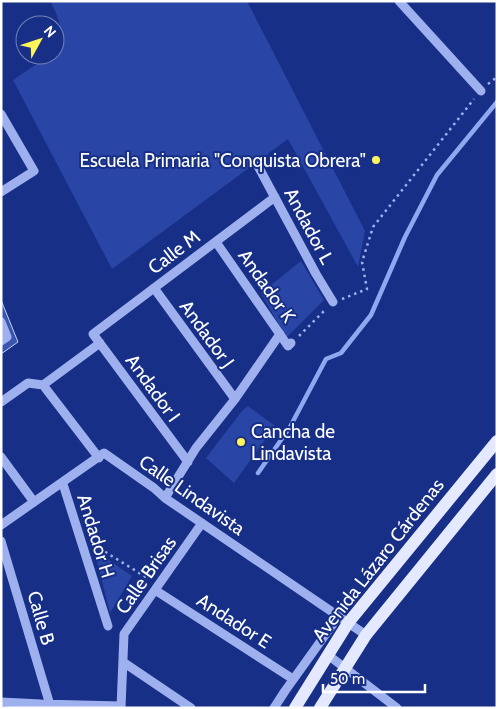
<svg xmlns="http://www.w3.org/2000/svg" width="498" height="709" font-family="Cabin,sans-serif">
<style>
.green{fill:#2946a6}
.lines{fill:none;stroke-linecap:round;stroke-linejoin:round}
.stream{stroke:#90a8f0;stroke-width:4.5}
.building{fill:#3b55af;stroke:#c3d0fa}
.path{stroke:#9eb0ee;stroke-width:2.5;stroke-dasharray:2.5 4;stroke-linecap:butt}
.minor{stroke:#9eb0ee;stroke-width:9}
.major{stroke:#e4e9ff;stroke-width:12}
.poi-dot{fill:#fff45a;stroke:#172f87;stroke-width:2}
.labels{text-anchor:middle;dominant-baseline:central;stroke-width:4;stroke-linejoin:round;paint-order:stroke}
.poi-label{font-size:19px;fill:#fff;stroke:#172f87;text-anchor:end}
.street-label{font-size:19px;fill:#fff;stroke:#172f87}
</style>
<rect width="100%" height="100%" fill="#172f87"/>
<path class="green" d="M50 1H247L365 231 358 267 288 139 112 269 13 80C21 75 48 55 55 55V49C67 35 58 16 50 1Z
M301 261 324 300 286 338 261 293Z
M248 406 275 426 234 483 206 458 242 411Z
M94 550 132 576 110 613Z"/>
<g class="lines">
<path class="stream" d="M258 473 290 427 326 359 341 353 371 315 405 237 437 175 497 102"/>
</g>
<path class="building" d="M1 300 18 342 1 354Z"/>
<g class="lines">
<path class="path" d="M488 84 497 77
M342 299 367 289 362 262 373 227 474 99
M299 336 325 310
M94 545 149 579"/>
<path class="minor" d="M399 1 481 91
M1 114 34 171 1 192
M258 166 316 274 333 302
M216 242 288 346 291 343
M154 288 235 399
M1 322 7 337 1 341
M43 385 99 458
M1 402 28 383 43 385 100 343
M1 457 34 502
M188 462 93 334 275 197
M63 484 108 626
M165 498 196 448 235 399 280 334
M1 525 104 453 154 488 165 498 366 635
M1 541 50 705
M155 590 293 679
M328 655 397 708
M123 662 191 708
M1 702 41 704 121 706
M121 708 124 634 202 523
M274 708 285 691 338 617"/>
<path class="major" d="M295 708 348 623 497 441
M320 708 366 635 497 474"/>
</g>
<g class="poi-dot">
<circle cx="376" cy="160" r="5"/>
<circle cx="241" cy="442" r="5"/>
</g>
<g class="labels">
<g class="poi-label">
<text x="366" y="160">Escuela Primaria "Conquista Obrera"</text>
<text x="251" y="431" text-anchor="start">Cancha de<tspan x="251" dy="22">Lindavista</tspan></text>
</g>
<g class="street-label">
<text transform="translate(309 226) rotate(62)">Andador L</text>
<text transform="translate(174 252) rotate(-37)">Calle M</text>
<text transform="translate(267 286) rotate(55)">Andador K</text>
<text transform="translate(207 334) rotate(54)">Andador J</text>
<text transform="translate(153 388) rotate(54)">Andador I</text>
<text transform="translate(192 495) rotate(35)">Calle Lindavista</text>
<text transform="translate(96 536) rotate(73)">Andador H</text>
<text transform="translate(378 560) rotate(-52)">Avenida Lázaro Cárdenas</text>
<text transform="translate(146 575) rotate(-55)">Calle Brisas</text>
<text transform="translate(41 618) rotate(74)">Calle B</text>
<text transform="translate(234 621) rotate(33)">Andador E</text>
</g>
</g>
<rect width="498" height="709" fill="none" stroke="#ffffff" stroke-width="5"/>
<g transform="translate(40 40) rotate(50)"><circle r="24" fill="#172f87" stroke="#7482b7"/>
<path d="M0-4L9 19L0 12L-9 19Z" fill="#fff45a"/>
<text y="-8" font-size="14" font-weight="bold" text-anchor="middle" fill="#ffffff">N</text>
</g>
<path d="M323 684v8h102v-8" fill="none" stroke="#ffffff" stroke-width="2.5"/>
<text x="330" y="684" font-size="15" fill="#ffffff" stroke="#172f87" stroke-width="4" paint-order="stroke">50 m</text>
</svg>
